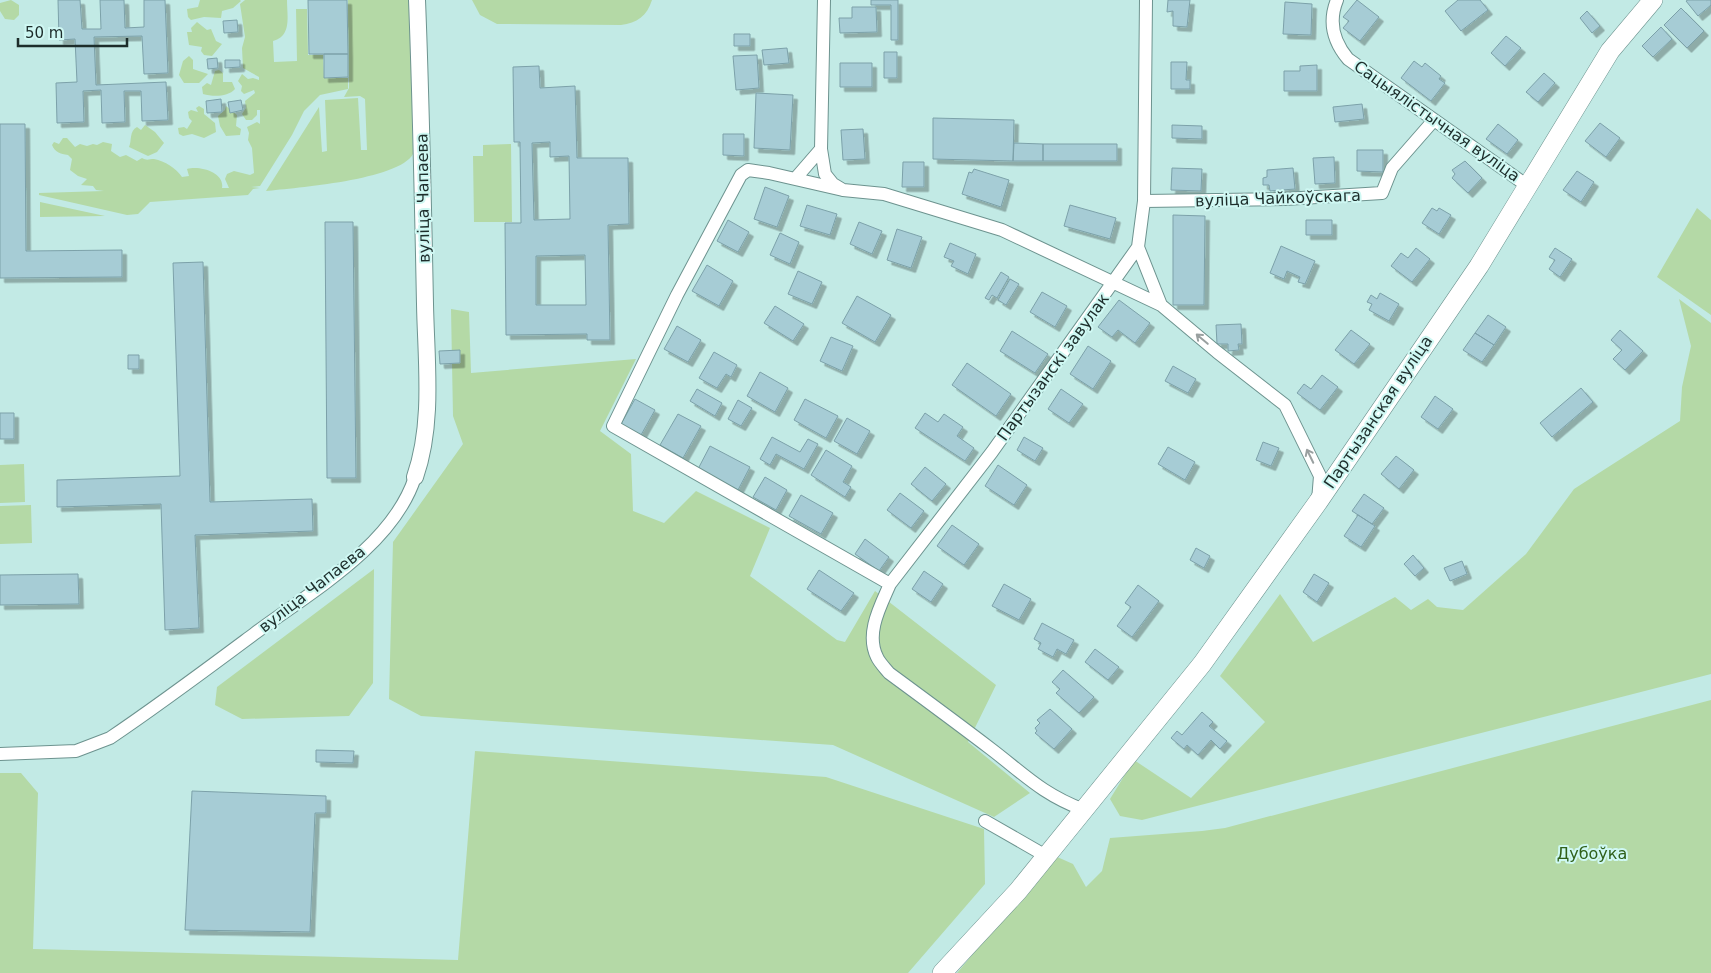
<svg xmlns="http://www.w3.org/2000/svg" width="1711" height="973" font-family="'DejaVu Sans',sans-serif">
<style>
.green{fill:#b4d9a6}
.building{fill:#a6ccd5;stroke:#7ca1a9;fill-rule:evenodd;filter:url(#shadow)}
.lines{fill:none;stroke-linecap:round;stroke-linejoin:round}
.minor-casing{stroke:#6d938f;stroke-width:14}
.tertiary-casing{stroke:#6d938f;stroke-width:18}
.secondary-casing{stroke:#6d938f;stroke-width:20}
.minor{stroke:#fff;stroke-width:12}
.tertiary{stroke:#fff;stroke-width:16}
.secondary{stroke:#fff;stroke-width:19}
.oneway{stroke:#99a0a0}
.labels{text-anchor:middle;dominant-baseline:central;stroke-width:4;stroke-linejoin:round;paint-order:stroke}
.street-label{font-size:16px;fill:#1d2d2b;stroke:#cff8f3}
.park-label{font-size:16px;fill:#30601a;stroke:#cff8f3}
</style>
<defs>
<filter id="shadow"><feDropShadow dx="4.5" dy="4.5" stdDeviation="0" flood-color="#0004"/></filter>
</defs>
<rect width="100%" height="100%" fill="#c2eae5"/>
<path class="green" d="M11 0 19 5V15L14 20 5 19 0 11V3Z
M200 0H240L241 1 233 8 222 11 221 18 204 17 191 20 188 17 187 9 198 7Z
M245 0H287C287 16 292 36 273 41L274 62 297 61 296 9H307L308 55H323L324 78H348V89L320 95 304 111 292 135 260 186 251 187 260 188 253 189 248 195 150 202 138 214 127 215 39 195V193L104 191 96 190 93 186 81 185 87 179 78 176 70 170 72 159 68 155C60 154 55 152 52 145L54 142 59 144 63 138H67L75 147 80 144 87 146 93 144 97 145 103 142 112 144 111 151 120 157 126 155 137 161 142 158C147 161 149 159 154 159 165 161 176 168 182 177L189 176 187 169C199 165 225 172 222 188H229L225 179 227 174 234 171 250 175 254 173 252 148 248 140 249 133 247 127 257 122 260 124V110H257V115L252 120H246L242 114 246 108 245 101 255 93 254 90 244 94 241 91 242 86 238 81 242 74 248 79 253 78 259 80V77L243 68 242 48 245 37 240 4Z
M348 0H410L413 154C399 180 295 188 266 191L319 107 322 152 327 151 325 100 358 98 361 150H367L365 99 360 96 344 97 349 88Z
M472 0H652C647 16 637 23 621 25L497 24 480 15Z
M197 22 207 30 211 29 216 41 222 44 212 56 204 55 201 51 202 47 189 45 187 32H192L191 28Z
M189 56 193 60V69L208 74 199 83H184L179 75 183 61Z
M219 70 223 73V82H232L235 89C228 97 213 97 203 94L202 87 207 83 211 85 215 71Z
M199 106 204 109V114L215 123 216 132 204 138 192 134 183 136 179 134 178 128 184 127 187 129 192 121 189 118 188 112 191 110 198 112 196 108Z
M226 106 237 115 236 126 241 129 240 135 226 136 220 126 218 116 225 110Z
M145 125 155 132 164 143 157 152 148 156 129 147C132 141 129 131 137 127L141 130Z
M511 144 512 222H474L473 156H483V145Z
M40 202 105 216 40 217Z
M1697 208 1711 220V315L1657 277Z
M1679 299 1711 323V674L1142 820 1120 816 1110 799 1134 760 1191 798 1265 722 1220 676 1280 594 1313 642 1395 597 1411 610 1428 599 1437 607 1463 610 1526 554 1574 489 1680 421 1682 387 1691 346Z
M451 309 469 312 471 373 636 359 600 431 631 454 633 511 664 523 696 491 770 528 750 576 837 640 845 642 875 591 996 685 968 742 1030 793 994 817 833 745 421 716 389 699 393 542 463 444 453 416Z
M24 464 25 502 0 503V465Z
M31 505 32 543 0 544V506Z
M374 569 373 683 349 716 242 719 215 705 217 687Z
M1711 700V973H957L1055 856 1073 864 1086 887 1102 871 1110 838 1202 831 1225 828Z
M475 751 826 777 984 829 985 884 908 973H0V773H21L38 793 33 949 458 960Z"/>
<path class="building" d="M58 0H80L82 29H101L100 0H124L125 28 144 27V0H165L168 73 144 74 142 36 94 37 96 85 166 82 168 120 142 121 141 91H124L125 122 102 123 101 90 83 91 84 122 57 123 56 83 77 82 75 39 59 40Z
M308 0H347L348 54H309Z
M871 0H898V40H891V5H871Z
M1168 0H1190L1187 27 1173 26V11L1167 12Z
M1357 0 1379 17 1360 41 1343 28 1349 21 1343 17Z
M1458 0H1480L1488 10 1461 31 1445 11Z
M1688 0H1711V5L1698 16 1686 1Z
M1285 2 1312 4 1311 35 1283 34Z
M852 7H876L877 32 840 33 839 18H852Z
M1681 8 1704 31 1687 48 1664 25Z
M1587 11 1600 26 1592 33 1580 18Z
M237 20 238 32 224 33 223 21Z
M1661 27 1672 39 1653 57 1642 46Z
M734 34H750V46H734Z
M1506 36 1521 48 1505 66 1491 53Z
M787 48 789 63 764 65 762 50Z
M884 52H897V78H884Z
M324 54H348V77L324 78Z
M757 55 759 88 736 90 733 56Z
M217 58 218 68 208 69 207 59Z
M225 60H240V67L225 68Z
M1414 61 1422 67 1425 63 1441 76 1439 79 1445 83 1431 101 1401 78Z
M1171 62H1187L1186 80H1190V89H1171Z
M840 63H872V87H840Z
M1317 65V91H1284V71H1300V66Z
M539 66 540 88 575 86 577 158H628L629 224 608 225 610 340H587V334L506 335 505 223H521L520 142H514L513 67ZM550 142V157L569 156 570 219 534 220 532 143ZM585 255 586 305H536V256Z
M1544 73 1555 83 1538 102 1526 92Z
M756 93 793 95 790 150 754 148Z
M221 99 222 112 207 113 206 101Z
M241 100 243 110 230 113 228 102Z
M1362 104 1364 119 1335 122 1333 107Z
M933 118 1014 120 1013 161 933 159Z
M1600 123 1620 138 1606 157 1585 141Z
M0 124H25L26 251 122 250V277L0 278Z
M1498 124 1518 140 1507 154 1486 139Z
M1172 125 1202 126V139L1172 138Z
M863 129 865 159 843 160 841 130Z
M723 134H744V156L723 155Z
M1014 143 1043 144V161H1013Z
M1043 144H1117V161H1043Z
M1357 150H1383V172L1357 171Z
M1334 157 1335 183 1315 184 1313 158Z
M1465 161 1482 178 1468 193 1452 178 1455 174 1452 170Z
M903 162H924V187H902Z
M1172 168 1202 169 1201 191 1171 190Z
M1293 168 1295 189 1270 191 1269 185H1263V178L1267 177V170Z
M974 169 1009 180 1001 207 962 194 969 172 972 173Z
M1577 171 1594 182 1581 202 1563 190Z
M765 187 789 196 777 227 754 219Z
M807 205 837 214 830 235 800 226Z
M1070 205 1116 218 1110 239 1064 226Z
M1432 208 1437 211 1439 208 1451 215 1439 234 1422 223Z
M1173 215 1205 216 1204 305H1173Z
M728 220 749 232 738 252 717 241Z
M1306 220H1332V235H1306Z
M325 222H353L356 478H327Z
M859 222 882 231 872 254 850 244Z
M897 229 922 237 911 268 887 260Z
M780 233 799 242 790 264 770 255Z
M950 243 976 254 968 274 951 266 954 261 944 257Z
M1281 246 1315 261 1305 284 1298 282 1300 277 1287 271 1284 279 1270 273Z
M1416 248 1430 259 1412 282 1391 266 1401 253 1408 258Z
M1555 248 1572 259 1560 277 1549 269 1555 260 1549 257Z
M203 262 210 502 312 499 313 531 195 535 199 628 165 630 161 504 57 507V480L180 476 173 263Z
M707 265 733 281 719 306 692 291Z
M798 271 822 282 812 304 788 294Z
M1001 272 1009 277 997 298 992 295 989 300 985 298Z
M1010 279 1019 284 1006 305 998 300Z
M1042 292 1067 306 1055 327 1030 312Z
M1380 293 1399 304 1389 321 1369 310 1372 304 1367 302 1371 295 1377 299Z
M857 296 891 315 875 342 842 323Z
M1119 300 1150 323 1135 343 1118 330 1112 337 1098 327Z
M775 306 804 324 793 341 764 323Z
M1488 315 1506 327 1494 345 1475 333Z
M1241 324 1242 344H1238L1239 350 1228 351V344H1217L1216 325Z
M677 326 701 340 688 362 664 349Z
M1351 330 1370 344 1354 364 1335 350Z
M1620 330 1643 351 1625 370 1613 359 1622 350 1611 340Z
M1012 331 1048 354 1035 373 1000 351Z
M1475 333 1494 345 1482 362 1463 350Z
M831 337 853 346 842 371 820 361Z
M1088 346 1111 361 1093 389 1070 374Z
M460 350V363L440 364 439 351Z
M714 352 737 365 731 377 726 374 717 388 699 378Z
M128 355H139V369H128Z
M967 363 1011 394 996 416 952 385Z
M1173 366 1196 379 1188 393 1165 381Z
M760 372 788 388 775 412 747 396Z
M1322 375 1338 387 1320 410 1297 393 1304 384 1311 389Z
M1581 388 1593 402 1552 437 1540 423Z
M697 389 722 403 715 416 690 401Z
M1061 389 1083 404 1069 423 1048 409Z
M1435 396 1453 409 1438 429 1421 417Z
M635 399 655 410 641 435 621 424Z
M805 399 838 416 826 438 794 420Z
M738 400 752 408 741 426 728 419Z
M0 413H14V439H0Z
M925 413 938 422 944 414 963 427 957 436 974 448 965 461 915 428Z
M678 414 701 426 683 458 660 445Z
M847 418 870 431 857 454 834 441Z
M772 437 800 452 808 439 818 444 804 469 776 454 770 465 760 459Z
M1024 437 1043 448 1035 461 1017 450Z
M1263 442 1279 448 1271 466 1256 460Z
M710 446 750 467 738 490 698 469Z
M1168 447 1195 462 1185 480 1158 464Z
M826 450 852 466 843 482 851 487 845 497 811 475Z
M1396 456 1414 470 1399 489 1381 474Z
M998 465 1027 485 1014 505 985 486Z
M925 467 946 484 932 501 911 484Z
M765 477 787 490 776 510 753 497Z
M900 493 924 511 911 528 887 510Z
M1364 494 1384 508 1372 524 1352 511Z
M801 495 833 513 821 534 789 516Z
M1358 515 1375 526 1361 547 1344 536Z
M952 525 979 544 964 565 937 546Z
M865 539 889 557 879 571 855 554Z
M1196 548 1210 556 1204 568 1190 560Z
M1413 555 1424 568 1415 576 1404 564Z
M1462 561 1467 574 1450 581 1444 568Z
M819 570 854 593 841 611 807 589Z
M924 571 943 584 931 602 912 589Z
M78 574 79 604 0 605V575Z
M1314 574 1329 583 1317 602 1303 592Z
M1004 584 1031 599 1019 620 992 606Z
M1138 585 1159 601 1132 637 1117 626 1131 607 1125 603Z
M1042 623 1074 640 1066 654 1057 649 1053 657 1038 649 1041 643 1034 639Z
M1095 649 1119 667 1108 680 1085 662Z
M1063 670 1094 697 1079 713 1056 693 1060 689 1052 682Z
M1050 709 1072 729 1054 749 1035 733 1037 731 1035 728 1040 723 1037 720Z
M1202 712 1213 722 1209 726 1227 741 1220 749 1211 740 1198 755 1187 745 1184 749 1171 738 1177 731 1182 735Z
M316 750 354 751 353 763 316 762Z
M192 791 326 796V813H315L310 932 185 930Z"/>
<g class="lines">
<defs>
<path id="minor" d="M824 0 821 149 825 174 833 184 843 190 884 194 1002 230 1161 305 1217 352 1285 405 1320 476 1318 501
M1337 0C1328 22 1333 41 1348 59L1529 187
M795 179 821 149
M843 190 769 173 748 170 741 175 677 295 613 426 890 584C881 605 865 633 877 657 879 662 885 668 889 673 923 698 957 723 991 749 1025 775 1042 794 1084 810
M1144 201 1285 199 1382 193 1392 168 1434 120
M1138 247 1161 305
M890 584 992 452 1138 247 1144 201 1146 0
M0 754 76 751 110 738C159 705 207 669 254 634 309 593 393 546 415 477
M985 821 1046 856"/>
<path id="tertiary" d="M415 477C434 423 426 360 425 304 423 202 421 101 417 0"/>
<path id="secondary" d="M942 973 1018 891 1202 664 1318 502 1479 266 1610 51 1653 0"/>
</defs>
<use href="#minor" class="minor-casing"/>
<use href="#tertiary" class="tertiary-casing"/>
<use href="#secondary" class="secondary-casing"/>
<use href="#minor" class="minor"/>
<use href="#tertiary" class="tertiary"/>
<use href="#secondary" class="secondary"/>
</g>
<defs><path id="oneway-shaft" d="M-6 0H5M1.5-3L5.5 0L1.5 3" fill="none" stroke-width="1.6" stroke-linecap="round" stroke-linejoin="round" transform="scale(1.25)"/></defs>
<g class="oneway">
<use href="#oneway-shaft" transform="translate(1202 339) rotate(-140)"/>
<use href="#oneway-shaft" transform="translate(1310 456) rotate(-116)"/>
</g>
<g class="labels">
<g class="street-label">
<text transform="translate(1437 121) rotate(35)">Сацыялістычная вуліца</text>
<text transform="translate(423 198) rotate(-91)">вуліца Чапаева</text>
<text transform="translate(1278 198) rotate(-2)">вуліца Чайкоўскага</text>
<text transform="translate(1053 367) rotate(-54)">Партызанскі завулак</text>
<text transform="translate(1378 412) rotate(-56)">Партызанская вуліца</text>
<text transform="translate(312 589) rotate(-38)">вуліца Чапаева</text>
</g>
<g class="park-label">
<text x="1592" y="853">Дубоўка</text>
</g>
</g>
<path d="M18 38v8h109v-8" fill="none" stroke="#1d2d2b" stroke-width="2.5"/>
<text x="25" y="38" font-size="15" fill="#1d2d2b" stroke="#cff8f3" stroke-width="4" paint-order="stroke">50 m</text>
</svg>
